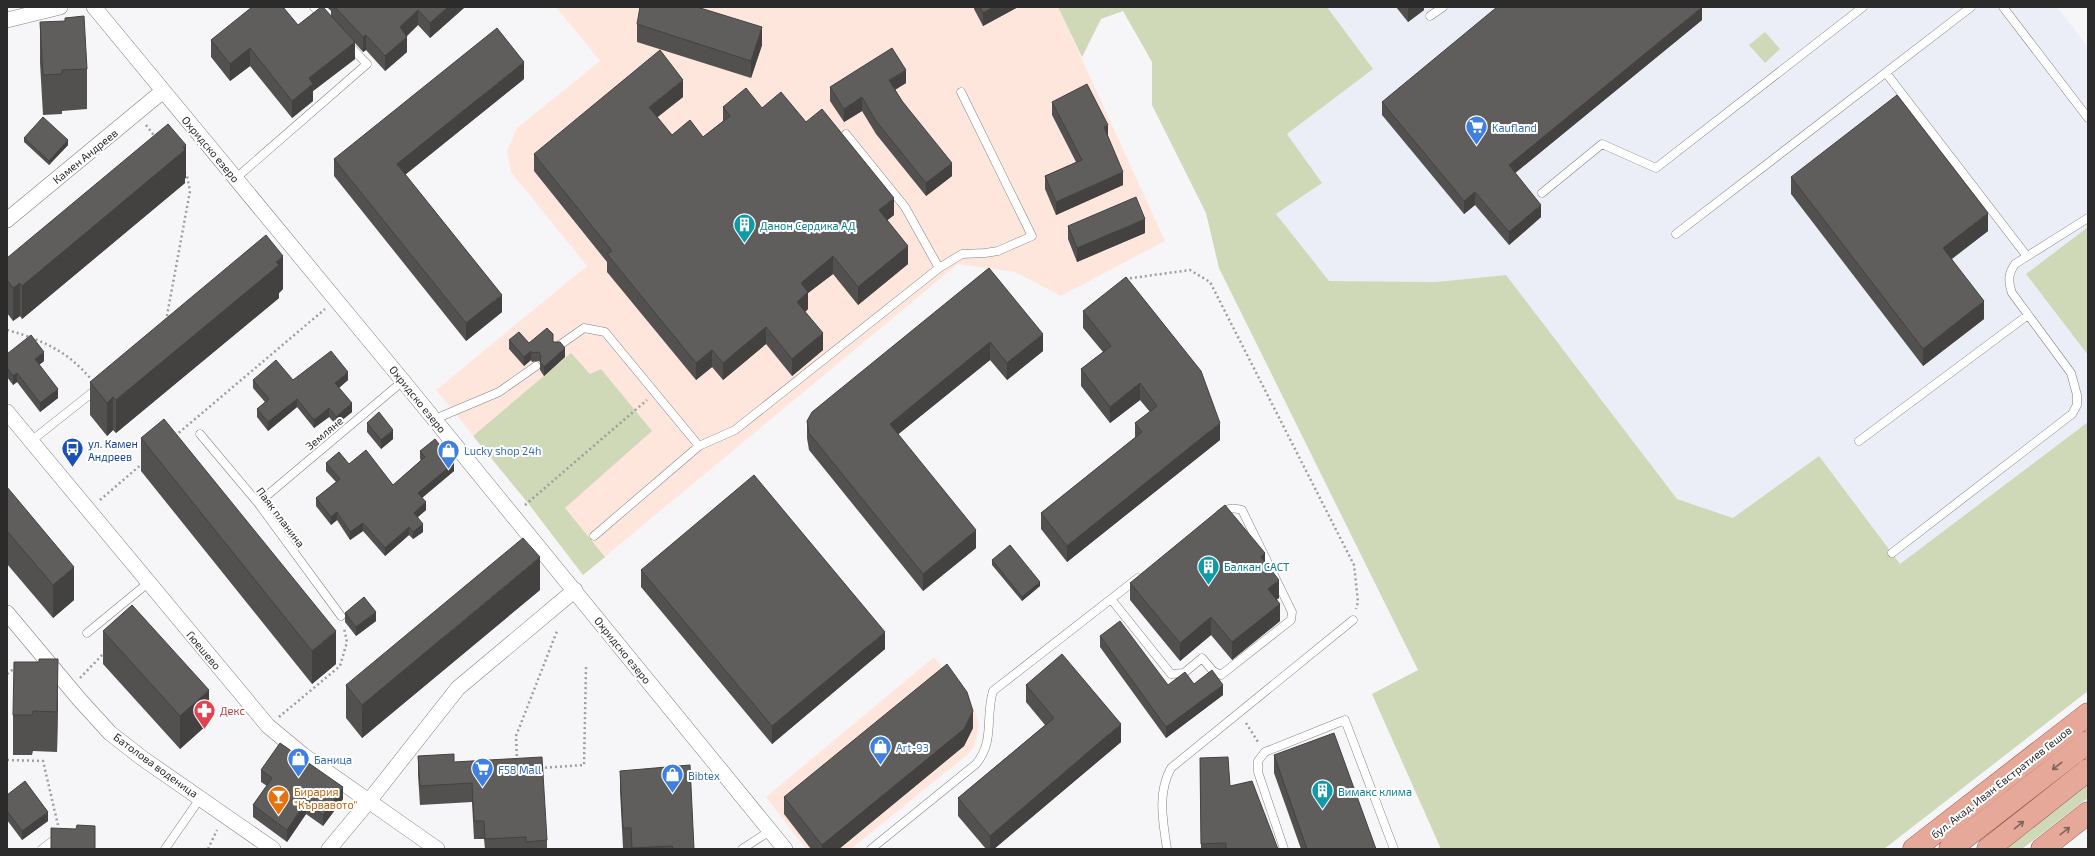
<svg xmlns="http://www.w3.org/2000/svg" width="2095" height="856" font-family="'Exo 2',sans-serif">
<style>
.built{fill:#ebedf7}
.industrial{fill:#ffe6dd}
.green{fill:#cfd8b7}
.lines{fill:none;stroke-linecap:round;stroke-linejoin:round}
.lane-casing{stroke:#808082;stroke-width:9}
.street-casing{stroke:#808082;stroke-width:16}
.primary-casing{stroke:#995747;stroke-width:23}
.path{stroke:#9d9d9e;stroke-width:2.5;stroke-dasharray:2 3;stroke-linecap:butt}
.lane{stroke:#fff;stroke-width:8}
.street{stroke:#fff;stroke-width:15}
.primary{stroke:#e5a899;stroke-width:22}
.wall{fill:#535150}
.shaded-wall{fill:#434241}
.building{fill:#605e5d;stroke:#434241}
.oneway{stroke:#7f635d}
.labels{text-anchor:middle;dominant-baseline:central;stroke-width:4;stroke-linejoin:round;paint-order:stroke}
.shop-label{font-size:11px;fill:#366cbe;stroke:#fff;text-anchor:start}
.street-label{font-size:11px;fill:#2b2b2c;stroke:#fff}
.culture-label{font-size:11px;fill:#0d838f;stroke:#fff;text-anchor:start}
.transit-label{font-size:11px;fill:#164399;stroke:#fff;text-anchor:start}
.health-label{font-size:11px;fill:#be3a42;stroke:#fff;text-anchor:start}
.food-label{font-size:11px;fill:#c56008;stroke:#fff;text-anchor:start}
</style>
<rect width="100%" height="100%" fill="#f6f6f8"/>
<path class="built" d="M1327 7H2057L2088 47V227L2026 274 2088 355V422L1899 565 1819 456 1733 518 1677 499 1506 275 1436 282 1329 281 1276 214 1322 183 1287 134 1373 69Z"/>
<path class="industrial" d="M556 7H1058L1165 241 1061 296 1015 272 958 264 583 575 528 503 436 390 587 266 511 172 507 151 517 128 600 61Z
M934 657 968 698 977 716 979 727 974 747 967 755 851 849H806L766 797Z"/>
<path class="green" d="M1058 7H1327L1373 69 1287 134 1322 183 1276 214 1329 281 1436 282 1506 275 1677 499 1733 518 1819 456 1900 564 2088 422V691L1884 849H1441L1372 694 1418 670 1219 268 1206 213 1152 105V62L1123 11 1101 19 1082 57Z
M1765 32 1780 49 1765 63 1749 45Z
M2088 227V355L2026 274Z
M571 353 590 374 601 369 652 431 565 508 605 557 583 575 528 503 473 436Z
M2088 785V798L2022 849H2006Z"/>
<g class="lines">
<defs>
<path id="lane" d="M314 7 324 18
M2003 7 2088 118
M1430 16 1443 7
M1886 73 2026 255
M236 178 367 64 348 44
M1542 193 1602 144 1656 168 1863 7
M1676 234 1971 7
M939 268 962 254 985 253 998 251 1032 236 961 92
M557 347 584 328 605 332 699 446 735 430 939 268 905 207 846 134
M435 419 499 392 536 366
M200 434 258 503 341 616
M31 441 98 388
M1859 441 2028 315
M258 503 403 381
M594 536 699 446
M1892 553 2072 414 2077 405V395L2071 373 2012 293C2008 281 2008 274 2015 264L2088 218
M1111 599 1171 674 1184 673 1202 658 1213 671 1221 675 1291 620 1292 612 1242 510C1232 507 1228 508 1220 514
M87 633 148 583
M42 849 58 837
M165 849 201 797
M742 849 770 831
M871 849 976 764C995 741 985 718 993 691L1138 578
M1167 849C1163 822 1157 793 1171 768L1353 620
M1284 849 1258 772V761L1265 752 1345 720 1394 849"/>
<path id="street" d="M94 7 403 381 785 849
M7 20 60 7
M7 220 163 91
M7 412 268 726 303 755 437 849
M7 613 79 699 110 733 142 758 273 849
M329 849 369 801 458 688 575 590"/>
<path id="primary" d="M1914 849 2088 714
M1950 849 2088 742
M1988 849 2088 770
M2042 849 2088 813"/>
</defs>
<use href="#lane" class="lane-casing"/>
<use href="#street" class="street-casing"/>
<use href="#primary" class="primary-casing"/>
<path class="path" d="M146 125 156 138
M1125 279 1190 270 1210 282 1354 565 1358 602 1356 609
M166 321 190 191 187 176 185 173
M7 330C43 340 67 351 91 379
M175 436 325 309
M100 500 143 463
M525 505 647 400
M7 674 16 667
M80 678 104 653
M279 717 340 666 347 642 344 628
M1246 723 1258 742
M7 760 43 761 58 825
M517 761 516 736 557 631
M540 768 584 765 586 667
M208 849 217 830"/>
<use href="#lane" class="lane"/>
<use href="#street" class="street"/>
<use href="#primary" class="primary"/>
</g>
<path class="wall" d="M327 7H465L430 38 418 25 407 36V52L385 71 366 50 363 52 355 43V59L313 91V101L292 118 250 66 230 81 211 57V40L298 25 331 16V11Z
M974 7H1018L983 26 974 9Z
M1396 7H1424V10L1408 22Z
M1702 20 1515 173 1541 217 1509 245 1475 205 1464 214 1382 115V102Z
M40 22 87 69V109L62 111V114L43 115 40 63Z
M637 24 762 45 751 78 637 42Z
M524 79 405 175 502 312 466 341 334 176V159Z
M906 83 895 90 952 176 926 196 876 134 862 111 844 122 830 101V87Z
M683 97 657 117 672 135 703 137 723 121V107L762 108 806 122 894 215 887 220 908 264 858 305 833 274 808 293V309L805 312 823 350 792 376 766 344 723 380 712 367 696 380 607 272V262L534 171V154Z
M1052 102 1108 137 1123 185 1056 215 1045 189V176L1076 162 1052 115Z
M24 138 68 145 49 165 24 142Z
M1791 177 1988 231 1952 259 1984 319 1923 366 1791 194Z
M185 178V183L22 319 20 316 13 321 7 313V258L186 178Z
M1068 226 1145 233 1077 262 1068 239Z
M989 268 1043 351 1007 380 990 360 898 434 976 548 923 591 809 450 807 438V421Z
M283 289 279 293V298L116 433 113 430 107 436 90 415V382Z
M1083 311 1220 440 1067 562 1041 529V513L1135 438V423L1150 412 1140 400 1110 423 1081 386V369L1103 352 1083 328Z
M509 340 529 343 553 342 565 357 544 376 540 370V362L539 361 532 362 531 360 524 366 509 349Z
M7 354 44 361 39 365 58 398 40 412 17 382 13 385 7 377Z
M253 380H348L339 388 352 412 336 425 329 417 314 428 297 407 268 431 257 417V409L265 402 253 388Z
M367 423 393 439 381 449 367 432Z
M141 438 336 664 312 684 141 471Z
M420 451 454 471 422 498 426 510 418 517 423 532 413 539 409 535 385 556 363 531 350 540 337 520 331 525 316 506V498L336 482 326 471V463L349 464 393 485 421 460 420 459Z
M7 487 74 600 53 618 7 564Z
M992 560 1040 586 1022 601 992 565Z
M1265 563 1279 598 1277 599 1280 621 1232 660 1211 635 1180 661 1130 600V583Z
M641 570 885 649 772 744 641 587Z
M540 590 362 738 346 718V685Z
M345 613 376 621 356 636 345 622Z
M103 631 209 723 180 749 103 664Z
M1100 636 1168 685 1194 684 1223 695 1166 738 1100 647Z
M1026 685 1121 742 994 849H986L958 816V798L1045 725 1026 702Z
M58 699 57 752 33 751 32 755H13V715Z
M973 728 964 746 839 849H811L784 814V797Z
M1274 755 1376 849H1301L1274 773Z
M418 756 454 762 547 840V849H485L484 839H474L472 802 420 805 418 775Z
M1200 758 1230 786 1278 849H1201Z
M261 770 343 799 323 826 306 814 287 842 253 817V805L267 786 261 782Z
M620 771 694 849H631V848H623L620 791Z
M7 795 48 821 22 840 7 820Z"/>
<path class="shaded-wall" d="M448 7H465L430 38V23Z
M994 7H1018L983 26V13Z
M1410 7H1424V10L1408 22V9Z
M1702 7V20L1509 178V165Z
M418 10V25L400 42V27Z
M762 27V45L751 78V61Z
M366 35V50L363 52V37Z
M407 37V52L385 71V56Z
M355 42V59L313 91V101L292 118V101L309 78Z
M250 48V66L230 81V64Z
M524 62V79L397 181V164Z
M906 70V83L889 93V80Z
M683 80V97L649 124V107Z
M862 97V111L844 122V109Z
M1108 125V138L1104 127Z
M68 140V145L49 165V161Z
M186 145V178H185V183L22 319V286Z
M952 163V176L926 196V183Z
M1123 172V185L1056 215V202Z
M1475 192V205L1464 214V201Z
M894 198V215L879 227V210Z
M1541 205V217L1509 245V232Z
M1988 213V231L1943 265V248Z
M1145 219V233L1077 262V248Z
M908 246V264L858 305V287Z
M283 256V289L279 293V298L116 433V400Z
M833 256V274L808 293V309L797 319V302L801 283Z
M20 283V316L13 321V288Z
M502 295V312L466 341V323Z
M1984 301V319L1923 366V349Z
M766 327V344L723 380V363Z
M823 333V350L792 376V359Z
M1043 334V351L1007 380V363Z
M990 342V360L890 441V424Z
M565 348V357L544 376V367Z
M712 350V367L696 380V363Z
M531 351V360L524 366V357Z
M44 352V361L35 368V359Z
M348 372V380L335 391V383Z
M17 373V382L13 385V376Z
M1140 383V400L1110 423V407Z
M58 389V398L40 412V403Z
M113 397V430L107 436V403Z
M297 399V407L268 431V422Z
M352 403V412L336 425V417Z
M329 408V417L314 428V420Z
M1220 423V440L1067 562V546Z
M393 430V439L381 449V440Z
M454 463V471L418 501V493Z
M426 502V510L414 520V513Z
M337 512V520L331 525V517Z
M363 523V531L350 540V532Z
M423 524V532L413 539V532Z
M409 527V535L385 556V548Z
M976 530V548L923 591V574Z
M1265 553V571L1261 557Z
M540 557V590L362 738V705Z
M74 567V600L53 618V585Z
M1279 580V598L1268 606V589Z
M1040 582V586L1022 601V597Z
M1280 604V621L1232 660V642Z
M376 612V621L356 636V627Z
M1211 617V635L1180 661V643Z
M336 631V664L312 684V651Z
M885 632V649L772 744V726Z
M58 659V699L57 752V712Z
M1223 685V695L1166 738V727Z
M209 690V723L180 749V716Z
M973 711V728L964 746 839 849H822V845Z
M1121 724V742L994 849H990V836Z
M343 787V799L323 826V815Z
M306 802V814L287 842V830Z
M48 812V821L22 840V831Z"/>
<path class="building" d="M252 7H283L298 25 321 7H323L355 42 309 78 313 84 292 101 250 48 230 64 211 40Z
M335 7H448L430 23 418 10 400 27 407 37 385 56 366 35 363 37Z
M640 7H697L762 27 751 61 637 24Z
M980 7H994L983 13Z
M1497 7H1702L1509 165 1541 205 1509 232 1475 192 1464 201 1382 102Z
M84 16 87 69 62 70V74L43 75 40 22 65 21V18Z
M497 28 524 62 397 164 502 295 466 323 334 159Z
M892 48 906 70 889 80 902 101 952 163 926 183 876 121 862 97 844 109 830 87Z
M660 50 683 80 649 107 672 135 690 120 703 137 730 116 723 107 746 88 762 108 781 92 806 122 822 109 894 198 879 210 908 246 858 287 833 256 801 283 808 292 797 302 823 333 792 359 766 327 723 363 712 350 696 363 607 254 612 251 534 154Z
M1087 84 1108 125 1104 127 1123 172 1056 202 1045 176 1082 160 1052 102Z
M1897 95 1988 213 1943 248 1984 301 1923 349 1791 177Z
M43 117 68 140 49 161 24 138Z
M168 124 186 145 183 147 185 150 22 286 20 283 13 288 7 280V258Z
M1136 197 1145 219 1077 248 1068 226Z
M266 235 283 256 276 262 279 265 116 400 113 397 107 403 90 382Z
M989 268 1043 334 1007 363 990 342 890 424 976 530 923 574 809 433 807 421 812 412Z
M1126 277 1201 371 1220 423 1067 546 1041 513 1142 432 1135 423 1157 406 1140 383 1110 407 1081 369 1111 346 1083 311Z
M547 328 553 334V342H560L565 348 544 367 540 361 541 356 539 352 532 353 531 351 524 357 509 340 519 332 529 343Z
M31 335 44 352 35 359 58 389 40 403 17 373 13 376 7 368V354Z
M331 351 348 372 335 383 352 403 336 417 329 408 314 420 297 399 268 422 257 409 269 399 253 380 276 360 293 380Z
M379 412 393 430 381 440 367 423Z
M164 419 336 631 312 651 141 438Z
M435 439 454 463 418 493 426 502 414 513 423 524 413 532 409 527 385 548 363 523 350 532 337 512 331 517 316 498 340 479 326 463 339 452 349 464 366 450 393 485 425 457 420 451Z
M754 475 885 632 772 726 641 570Z
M7 487 74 567 53 585 7 531Z
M1225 505 1265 553 1261 557 1279 580 1268 589 1280 604 1232 642 1211 617 1180 643 1130 583Z
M523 538 540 557 362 705 346 685Z
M1010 545 1040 582 1022 597 992 560Z
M364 597 376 612 356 627 345 613Z
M132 605 209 690 180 716 103 631Z
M1120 621 1168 685 1185 672 1194 684 1212 670 1223 685 1166 727 1100 636Z
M1062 654 1121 724 990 836 958 798 1054 718 1026 685Z
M39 659H58L57 712 33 711 32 715H13L14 662H39Z
M947 664 967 692 973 711 964 729 822 845 784 797Z
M1334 733 1376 849H1307L1274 755Z
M280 743 343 787 323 815 306 802 287 830 253 805 272 778 261 770Z
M454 754V762L542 757 547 840 526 842V837L485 839 484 821H474L472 783 420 786 418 756Z
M1228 757 1230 786 1252 781 1278 849H1226V843L1201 844 1200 758Z
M690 765 694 849H673L672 846 632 848 631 828H623L620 771Z
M25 781 48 812 22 831 7 811V795Z
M77 825 95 826V849H51V828L76 829Z"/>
<defs><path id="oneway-shaft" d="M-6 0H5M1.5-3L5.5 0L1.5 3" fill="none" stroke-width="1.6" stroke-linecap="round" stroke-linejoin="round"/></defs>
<g class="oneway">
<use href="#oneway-shaft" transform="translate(2057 766) rotate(142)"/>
<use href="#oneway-shaft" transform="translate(2019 825) rotate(-39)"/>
<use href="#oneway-shaft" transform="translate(2065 831) rotate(-38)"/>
</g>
<defs>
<symbol id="supermarket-pin" viewBox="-11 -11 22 30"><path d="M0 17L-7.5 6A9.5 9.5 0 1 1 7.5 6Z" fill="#3f7fe0" stroke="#fff"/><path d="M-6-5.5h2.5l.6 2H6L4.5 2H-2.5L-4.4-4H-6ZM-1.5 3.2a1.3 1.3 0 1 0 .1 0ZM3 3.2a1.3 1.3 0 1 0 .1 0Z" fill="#fff"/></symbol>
<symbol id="building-pin" viewBox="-11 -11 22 30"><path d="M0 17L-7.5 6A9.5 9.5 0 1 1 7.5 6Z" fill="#0f9aa8" stroke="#fff"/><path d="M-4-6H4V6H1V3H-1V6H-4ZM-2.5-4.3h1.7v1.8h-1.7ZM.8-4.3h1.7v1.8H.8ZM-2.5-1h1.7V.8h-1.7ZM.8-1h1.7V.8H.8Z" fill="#fff"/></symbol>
<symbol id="bus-pin" viewBox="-11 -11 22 30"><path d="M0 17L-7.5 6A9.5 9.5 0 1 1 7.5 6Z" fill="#1a4fb4" stroke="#fff"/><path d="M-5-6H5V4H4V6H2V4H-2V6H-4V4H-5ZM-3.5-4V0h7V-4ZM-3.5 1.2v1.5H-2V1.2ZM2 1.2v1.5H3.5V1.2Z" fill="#fff"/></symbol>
<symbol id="shop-pin" viewBox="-11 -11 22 30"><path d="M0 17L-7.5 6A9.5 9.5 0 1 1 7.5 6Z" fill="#3f7fe0" stroke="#fff"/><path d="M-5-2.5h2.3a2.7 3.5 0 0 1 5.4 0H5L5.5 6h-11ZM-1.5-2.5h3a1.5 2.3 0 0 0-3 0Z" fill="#fff"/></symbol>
<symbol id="pharmacy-pin" viewBox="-11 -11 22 30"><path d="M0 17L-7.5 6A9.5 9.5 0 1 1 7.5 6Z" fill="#e0444e" stroke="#fff"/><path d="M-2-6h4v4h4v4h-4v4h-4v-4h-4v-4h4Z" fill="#fff"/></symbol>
<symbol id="bar-pin" viewBox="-11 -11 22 30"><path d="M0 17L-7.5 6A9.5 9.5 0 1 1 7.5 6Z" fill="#e8710a" stroke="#fff"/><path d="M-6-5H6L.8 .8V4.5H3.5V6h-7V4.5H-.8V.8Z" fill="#fff"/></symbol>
</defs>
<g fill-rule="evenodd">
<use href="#supermarket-pin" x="1464" y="114" width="25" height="34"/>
<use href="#building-pin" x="732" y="212" width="25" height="34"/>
<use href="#bus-pin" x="60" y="436" width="25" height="34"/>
<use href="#shop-pin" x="436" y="438" width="25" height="34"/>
<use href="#building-pin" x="1196" y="554" width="25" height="34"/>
<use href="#pharmacy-pin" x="192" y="698" width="25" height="34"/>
<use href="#shop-pin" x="868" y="734" width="25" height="34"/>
<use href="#shop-pin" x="286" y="746" width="25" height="34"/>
<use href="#supermarket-pin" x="470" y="756" width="25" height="34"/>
<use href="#shop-pin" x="660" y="762" width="25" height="34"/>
<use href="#building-pin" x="1310" y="778" width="25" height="34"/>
<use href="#bar-pin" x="266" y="784" width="25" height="34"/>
</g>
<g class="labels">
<g class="shop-label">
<text x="1492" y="127">Kaufland</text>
<text x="464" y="450">Lucky shop 24h</text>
<text x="896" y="747">Art-93</text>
<text x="314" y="759">Баница</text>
<text x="498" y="769">F58 Mall</text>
<text x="688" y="775">Bibtex</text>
</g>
<g class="street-label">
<text transform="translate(211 149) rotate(50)">Охридско езеро</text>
<text transform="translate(85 156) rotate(-39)">Камен Андреев</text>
<text transform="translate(418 399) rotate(51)">Охридско езеро</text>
<text transform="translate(324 433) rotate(-40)">Земляне</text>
<text transform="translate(281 517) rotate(53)">Паяк планина</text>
<text transform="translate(204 650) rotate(50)">Гюешево</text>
<text transform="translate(623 650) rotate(51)">Охридско езеро</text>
<text transform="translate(156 765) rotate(36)">Батолова воденица</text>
<text transform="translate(2001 782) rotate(-38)">бул. Акад. Иван Евстратиев Гешов</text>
</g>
<g class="culture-label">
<text x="760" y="225">Данон Сердика АД</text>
<text x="1224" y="566">Балкан САСТ</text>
<text x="1338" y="791">Вимакс клима</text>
</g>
<g class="transit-label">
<text x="88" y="443">ул. Камен<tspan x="88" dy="13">Андреев</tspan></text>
</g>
<g class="health-label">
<text x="220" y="710">Декс</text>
</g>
<g class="food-label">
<text x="294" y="791">Бирария<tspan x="294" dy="13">"Кървавото"</tspan></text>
</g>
</g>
<rect width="2095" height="856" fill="none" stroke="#2b2b2c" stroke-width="16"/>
</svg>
